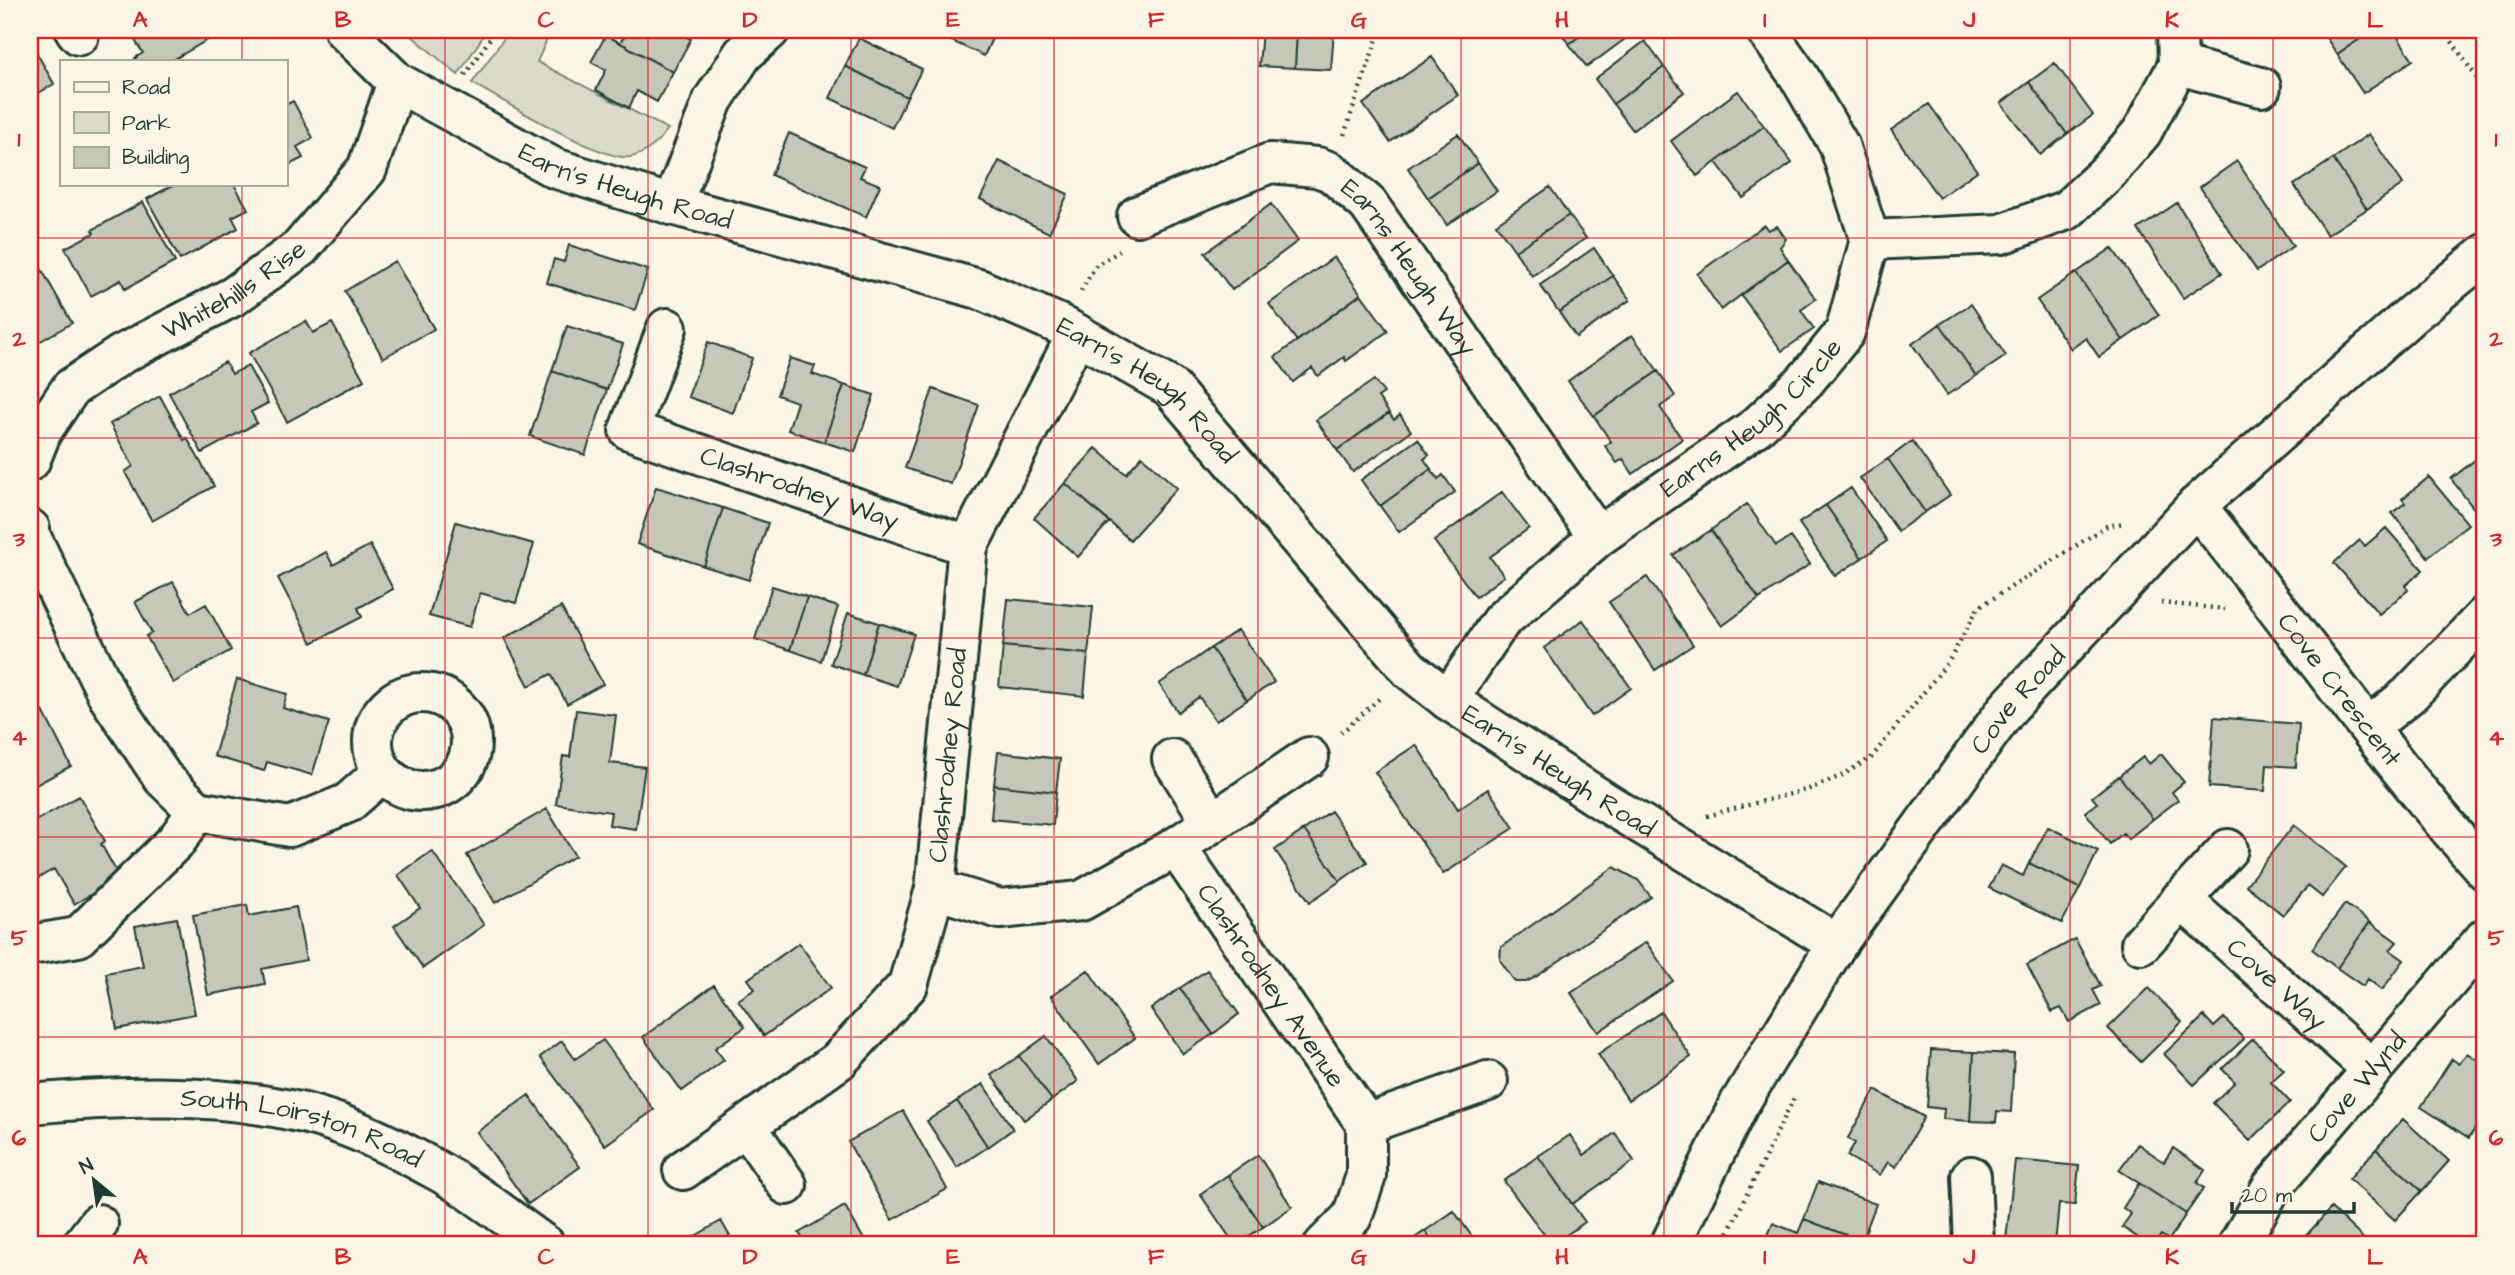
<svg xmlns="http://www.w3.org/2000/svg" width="2515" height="1275" font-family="'Architects Daughter',sans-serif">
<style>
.green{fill:#dcdacc;stroke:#7e8c80;stroke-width:2}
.building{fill:#c5c7b9;stroke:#1f3d34;stroke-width:2}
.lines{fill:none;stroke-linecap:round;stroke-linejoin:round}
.minor-casing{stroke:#1f3d34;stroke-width:44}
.path{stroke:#1f3d34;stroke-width:4.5;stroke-dasharray:2 5;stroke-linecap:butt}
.minor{stroke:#fcf5e5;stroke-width:38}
.grid{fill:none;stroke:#d62828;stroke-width:2;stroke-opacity:0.55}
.labels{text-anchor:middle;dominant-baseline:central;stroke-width:6;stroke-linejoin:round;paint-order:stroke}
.street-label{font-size:26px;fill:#1f3d34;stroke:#fcf5e5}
.neatline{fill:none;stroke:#d62828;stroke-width:2.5}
.grid-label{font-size:23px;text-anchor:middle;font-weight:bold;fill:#d62828}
</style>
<rect width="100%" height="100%" fill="#fcf5e5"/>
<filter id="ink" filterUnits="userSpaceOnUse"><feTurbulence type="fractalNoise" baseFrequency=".0143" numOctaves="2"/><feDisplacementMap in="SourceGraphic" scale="14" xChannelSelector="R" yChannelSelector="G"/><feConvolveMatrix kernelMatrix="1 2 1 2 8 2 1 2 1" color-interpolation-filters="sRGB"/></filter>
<g filter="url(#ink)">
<path class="green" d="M405 30H487L458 75Z
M510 30H551L537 62 668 129C658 142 647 154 630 157 603 162 500 99 472 83Z"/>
<path class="building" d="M131 30H219L221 32 171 61H137L135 58 143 53 129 31Z
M628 30H674L691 39 673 72 620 43Z
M947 30H996L984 56 943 37Z
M1262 30H1297L1295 68 1259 66Z
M1297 30H1334L1331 70 1295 68Z
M1559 30H1588L1569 44Z
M1588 30H1635L1636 31 1587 67 1569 44Z
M2321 30H2374L2337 54Z
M2374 30H2393L2413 60 2363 93 2337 54Z
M606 35 673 72 657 102 637 91 629 108 596 90 606 70 591 62Z
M859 38 922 69 907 97 845 66Z
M30 41 54 84 30 98Z
M1645 41 1664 67 1613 104 1595 79Z
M1432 57 1458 95 1390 142 1363 104Z
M2055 63 2093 115 2067 134 2029 82Z
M845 66 907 97 892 128 830 98Z
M1664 67 1684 92 1633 130 1613 104Z
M2029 82 2067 134 2040 155 2001 103Z
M1738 91 1764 126 1697 176 1671 141Z
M293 101 313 138 297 147 303 158 285 167V105Z
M1929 104 1977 171 1939 198 1891 130Z
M1764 126 1792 163 1743 198 1716 162Z
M789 133 865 167 860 177 880 185 866 217 771 175Z
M1458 134 1478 163 1428 198 1408 168Z
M2369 134 2403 184 2367 209 2333 159Z
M2333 159 2367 209 2327 235 2294 185Z
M999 161 1068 194 1049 233 980 199Z
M2237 161 2293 246 2257 271 2200 187Z
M1478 163 1497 191 1447 225 1428 198Z
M175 184H234L248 209 232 217 238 228 180 260 147 199Z
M1550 187 1569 215 1515 251 1496 224Z
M143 202 175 262 125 289 121 280 91 296 65 248 94 233 92 230Z
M2177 203 2222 273 2183 298 2138 229Z
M1271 204 1298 241 1232 290 1205 253Z
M1569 215 1586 238 1532 276 1515 251Z
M1764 225 1768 230 1777 226 1786 239 1780 247 1788 260 1721 310 1697 274Z
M569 245 648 270 635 310 547 283 554 259 564 262Z
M1594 248 1613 276 1559 312 1540 285Z
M2112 248 2159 315 2123 340 2076 273Z
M30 249 72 323 30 347Z
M1334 257 1361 294 1297 341 1269 304Z
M1788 260 1816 299 1801 310 1814 329 1782 351 1741 295Z
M395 261 434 329 383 358 345 291Z
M2076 273 2123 340 2099 357 2086 338 2071 349 2037 300Z
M1613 276 1630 300 1576 337 1559 312Z
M1361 294 1388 331 1346 361 1344 357 1318 376 1312 368 1293 382 1275 357Z
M1971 304 2006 356 1976 376 1940 324Z
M306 321 313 333 332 323 364 380 287 422 249 353Z
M1940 324 1976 376 1947 395 1912 344Z
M567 326 623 344 607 390 552 371Z
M1632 335 1658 371 1594 416 1568 381Z
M708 342 752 358 733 413 688 397Z
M790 358 815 366 812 374 844 385 824 442 788 430 797 402 777 395Z
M225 362 232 374 248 366 268 403 251 412 257 423 202 453 169 393Z
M552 371 607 390 585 455 530 436Z
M1658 371 1675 396 1660 407 1682 439 1633 474 1623 459 1617 463 1605 446 1611 442 1594 416Z
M1374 380 1384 393 1378 397 1389 413 1337 450 1316 420Z
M844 385 874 395 855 452 824 442Z
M933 389 979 405 951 484 905 468Z
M160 396 184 440 187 438 214 486 152 521 125 472 133 466 110 424Z
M1389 413 1394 420 1400 415 1411 431 1353 472 1337 450Z
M1418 439 1429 455 1424 459 1431 469 1380 506 1361 480Z
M1912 441 1950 495 1925 512 1888 459Z
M1096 448 1126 474 1142 456 1177 488 1130 540 1065 483Z
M2480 456 2483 460 2485 458V523L2451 479Z
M1888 459 1925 512 1898 531 1860 478Z
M1431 469 1438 479 1443 475 1455 492 1399 532 1380 506Z
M2429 477 2468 524 2428 557 2392 513 2405 503 2402 499Z
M1065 483 1109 522 1078 557 1034 518Z
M656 487 723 508 704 566 637 544Z
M1851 488 1887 541 1862 558 1826 505Z
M1502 492 1529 528 1490 557 1504 576 1476 597 1434 541Z
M1747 504 1776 546 1791 537 1810 564 1759 599 1711 530Z
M1826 505 1862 558 1835 576 1799 523Z
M723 508 768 523 749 580 704 566Z
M456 522 534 544 516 603 480 593 470 627 429 616Z
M2386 528 2423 570 2405 586 2408 590 2379 614 2334 563 2360 540 2365 546Z
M1711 530 1759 599 1722 626 1673 555Z
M370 545 393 589 358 608 362 617 312 643 278 578 326 552 333 565Z
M1647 577 1693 645 1655 670 1609 602Z
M173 582 190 613 206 604 231 650 173 683 146 636 152 633 135 602Z
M772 586 807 597 790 650 755 639Z
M807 597 838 607 821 661 790 650Z
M1008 599 1093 607 1088 654 1003 646Z
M561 607 603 684 567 704 551 674 529 686 504 638Z
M848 613 879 623 863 675 831 664Z
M1583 620 1631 688 1592 716 1544 648Z
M879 623 914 634 897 686 863 675Z
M1238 630 1274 682 1247 700 1211 648Z
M1003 646 1088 654 1084 696 999 687Z
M1211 648 1247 700 1216 721 1199 697 1178 712 1159 684Z
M237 679 287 694 283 708 329 722 312 775 267 762 264 771 214 756Z
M576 710 616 715 610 763 645 767 636 829 609 825 611 812 556 804 563 756 570 757Z
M43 711 71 766 30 788V718Z
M2214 717 2299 724 2296 767 2267 765 2265 791 2209 787Z
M1416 745 1458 809 1488 789 1514 828 1443 874 1375 772Z
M998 752 1060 759 1056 792 994 785Z
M2161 754 2184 782 2172 792 2178 800 2153 819 2119 776 2143 757 2149 764Z
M2119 776 2153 819 2128 839 2123 833 2110 844 2085 812 2097 803 2092 797Z
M994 785 1056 792 1053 825 991 819Z
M79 796 105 841 101 844 120 878 74 904 54 869 30 883V824Z
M547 809 575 856 495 903 467 855Z
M1331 811 1367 862 1340 881 1304 830Z
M2294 825 2346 867 2322 897 2308 886 2283 915 2246 885Z
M2048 827 2098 851 2080 888 2029 863Z
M1304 830 1340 881 1310 902 1275 850Z
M432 851 484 925 423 968 394 926 420 908 398 875Z
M2029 863 2080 888 2062 923 1989 888 2001 865 2023 876Z
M1614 867 1638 880 1651 897 1536 977 1526 982H1515L1500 960 1501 947Z
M2345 904 2370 922 2337 968 2312 949Z
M247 905 249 916 296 907 306 960 262 969 265 984 208 995 193 915Z
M177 918 195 1014 117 1029 106 973 143 966 135 926Z
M2370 922 2397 942 2390 950 2404 960 2382 990 2368 979 2363 986 2337 968Z
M2075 939 2101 986 2093 990 2101 1005 2069 1022 2061 1008 2052 1012 2027 965Z
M1646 942 1673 981 1598 1032 1571 993Z
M799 943 831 988 764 1036 738 1000 755 989 748 979Z
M1088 970 1135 1038 1099 1064 1051 996Z
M1207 970 1239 1014 1213 1034 1180 988Z
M714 985 745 1027 715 1048 724 1060 682 1091 643 1037Z
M1180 988 1213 1034 1183 1054 1151 1009Z
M2149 988 2182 1022 2141 1062 2108 1028Z
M1661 1012 1691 1057 1628 1100 1598 1054Z
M2204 1016 2214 1027 2224 1018 2244 1039 2194 1085 2164 1054Z
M1046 1036 1078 1081 1052 1100 1019 1056Z
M2253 1039 2284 1070 2271 1082 2290 1102 2250 1141 2213 1103 2235 1082 2222 1069Z
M603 1040 654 1110 605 1145 540 1057 562 1041 575 1059Z
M1931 1050 1974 1052 1970 1121 1943 1119 1944 1109 1927 1107Z
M1974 1052 2014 1054 2011 1112 1997 1111 1996 1122 1970 1121Z
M2467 1053 2485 1065V1122L2481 1119 2469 1138 2421 1107 2452 1059 2459 1064Z
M1019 1056 1052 1100 1024 1120 991 1075Z
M983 1084 1013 1129 988 1147 957 1101Z
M1875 1090 1924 1117 1896 1167 1888 1162 1880 1175 1847 1156 1855 1143 1848 1138Z
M529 1095 580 1167 528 1204 477 1132Z
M957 1101 988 1147 957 1167 927 1121Z
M903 1111 947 1189 892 1220 848 1142Z
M2403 1119 2449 1161 2422 1191 2376 1149Z
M1615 1133 1634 1161 1572 1204 1538 1156 1570 1135 1584 1155Z
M2138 1144 2164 1162 2173 1148 2205 1170 2197 1183 2204 1188 2186 1214 2119 1170Z
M2376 1149 2422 1191 2395 1220 2349 1179Z
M1258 1155 1292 1207 1263 1227 1228 1175Z
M1538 1156 1585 1222 1552 1245 1504 1181Z
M2015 1160 2079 1166 2075 1205 2059 1204 2055 1244 2006 1240Z
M1228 1175 1263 1227 1235 1245 1200 1194Z
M1818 1182 1876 1204 1862 1241 1804 1219Z
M2139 1183 2186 1214 2169 1240 2161 1235 2154 1245H2149L2122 1227 2131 1214 2123 1208Z
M845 1206 867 1245H799L805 1242 799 1233Z
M2331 1208 2370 1245H2311L2304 1238Z
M1454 1211 1478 1245H1435L1425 1231Z
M1804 1219 1862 1241 1860 1245H1764L1773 1223 1798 1233Z
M721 1221 735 1245H680Z
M1425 1231 1435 1245H1405Z"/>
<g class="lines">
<defs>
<g id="minor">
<path d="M75 30 79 35"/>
<path id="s1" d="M344 30 397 82 554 168 672 205 979 289 1061 325 1170 387 1410 670 1448 700 1605 802 1837 944"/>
<path d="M2178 65 2261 87"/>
<path d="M672 205 713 100 743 54 770 30"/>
<path id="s2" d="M1137 216 1270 163 1317 167 1331 172 1368 204 1598 537"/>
<path d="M1870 240 2001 234 2067 210 2108 172 2142 132 2178 65 2177 30"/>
<path id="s3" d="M667 328 629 430 968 546"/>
<path id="s4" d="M30 461 42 431 71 388 122 354 234 296 300 248 367 169 397 82"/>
<path id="s5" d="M2196 506C2295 625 2382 755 2485 870"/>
<path d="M30 529 31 537 108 696 163 778 197 811 290 827 348 803 383 772"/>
<circle cx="422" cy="742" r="49"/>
<path id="s6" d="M1448 700 1501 621 1598 537 1756 427 1805 381 1845 332 1870 240 1839 145 1798 75 1766 30"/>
<path d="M2370 726 2409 695 2485 616"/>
<path d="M1172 759 1212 822"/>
<path id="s7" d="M1176 847 1366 1124V1176L1352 1217 1324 1245"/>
<path d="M935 889 1000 909 1081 901 1176 847 1309 757"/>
<path id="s8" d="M2181 899 2372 1069"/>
<path d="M2141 944 2228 849"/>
<path d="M30 945 78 937 177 840 197 811"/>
<path id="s9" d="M30 1104C121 1096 214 1092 304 1113 352 1125 398 1149 440 1172 477 1193 511 1221 545 1245"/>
<path d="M1366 1124 1488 1081"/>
<path d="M747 1127 787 1185"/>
<path id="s10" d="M683 1170 838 1061 908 985 935 889 968 546 1077 334"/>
<path d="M1971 1176 1974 1245"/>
<path d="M82 1245 98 1224"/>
<path id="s11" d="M1670 1245 1738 1106 1837 944 2007 709 2196 506 2411 315 2485 254"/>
<path id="s12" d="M2238 1245 2271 1188 2485 938"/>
</g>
</defs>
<use href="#minor" class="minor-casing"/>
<path class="path" d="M2444 30 2485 90
M465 75 496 30
M1344 135 1380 30
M1081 291 1096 265 1120 251
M2161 603 2225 609
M1341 733 1381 697
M1707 816 1809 789 1841 776 1871 758 1949 661 1978 608 2107 526 2124 523
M1722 1245 1795 1096"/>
<use href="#minor" class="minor"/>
</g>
</g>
<path class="grid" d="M242 30V61M445 30V1245M648 30V1245M851 30V1245M1054 30V1245M1258 30V1245M1461 30V1245M1664 30V1245M1867 30V1245M2070 30V1245M2273 30V1245M242 184V1245M30 238H2485M30 438H2485M30 638H2485M30 837H2485M30 1037H2485"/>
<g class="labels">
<g class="street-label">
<text stroke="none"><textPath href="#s1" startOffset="327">Earn's Heugh Road</textPath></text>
<text stroke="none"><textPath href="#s2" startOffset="329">Earns Heugh Way</textPath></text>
<text stroke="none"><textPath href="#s4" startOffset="275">Whitehills Rise</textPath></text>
<text stroke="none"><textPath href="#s1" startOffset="894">Earn's Heugh Road</textPath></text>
<text stroke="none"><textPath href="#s6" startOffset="418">Earns Heugh Circle</textPath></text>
<text stroke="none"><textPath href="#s3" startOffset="289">Clashrodney Way</textPath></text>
<text stroke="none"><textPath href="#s5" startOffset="233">Cove Crescent</textPath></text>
<text stroke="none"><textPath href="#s11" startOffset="648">Cove Road</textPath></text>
<text stroke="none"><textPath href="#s10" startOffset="527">Clashrodney Road</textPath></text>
<text stroke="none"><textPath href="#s1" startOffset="1461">Earn's Heugh Road</textPath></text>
<text stroke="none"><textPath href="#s8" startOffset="128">Cove Way</textPath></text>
<text stroke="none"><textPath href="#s7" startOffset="168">Clashrodney Avenue</textPath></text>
<text stroke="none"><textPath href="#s12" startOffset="198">Cove Wynd</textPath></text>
<text stroke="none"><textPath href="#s9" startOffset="276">South Loirston Road</textPath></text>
</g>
</g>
<rect width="2515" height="1275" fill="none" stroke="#fcf5e5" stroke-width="77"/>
<rect x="60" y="60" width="228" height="126" fill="#fcf5e5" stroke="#a4ab9e" stroke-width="2"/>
<rect x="74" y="82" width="35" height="10" fill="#fcf5e5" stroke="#a4ab9e" stroke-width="2"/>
<text x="122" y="94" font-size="21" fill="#1f3d34">Road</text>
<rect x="74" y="112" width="35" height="21" fill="#dcdacc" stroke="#a4ab9e" stroke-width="2"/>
<text x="122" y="130" font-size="21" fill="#1f3d34">Park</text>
<rect x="74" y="147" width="35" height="21" fill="#c5c7b9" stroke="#a4ab9e" stroke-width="2"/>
<text x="122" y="164" font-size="21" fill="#1f3d34">Building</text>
<g transform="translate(94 1180) rotate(331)" stroke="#fcf5e5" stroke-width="5" paint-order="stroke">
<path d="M0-5L12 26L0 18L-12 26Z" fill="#1f3d34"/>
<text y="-10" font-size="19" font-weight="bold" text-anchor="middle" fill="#1f3d34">N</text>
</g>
<path d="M2232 1202v10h122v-10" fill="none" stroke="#1f3d34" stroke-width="3.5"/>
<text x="2242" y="1202" font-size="21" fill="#1f3d34" stroke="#fcf5e5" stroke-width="5" paint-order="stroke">20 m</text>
<rect x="38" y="38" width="2438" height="1198" class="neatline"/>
<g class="grid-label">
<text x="140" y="27">A</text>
<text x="343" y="27">B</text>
<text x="546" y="27">C</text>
<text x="750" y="27">D</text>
<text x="953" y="27">E</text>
<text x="1156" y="27">F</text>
<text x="1359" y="27">G</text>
<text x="1562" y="27">H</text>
<text x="1765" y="27">I</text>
<text x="1969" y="27">J</text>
<text x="2172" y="27">K</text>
<text x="2375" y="27">L</text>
<text x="19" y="146">1</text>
<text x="2496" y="146">1</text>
<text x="19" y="346">2</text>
<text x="2496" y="346">2</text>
<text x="19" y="546">3</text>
<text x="2496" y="546">3</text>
<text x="19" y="745">4</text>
<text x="2496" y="745">4</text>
<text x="19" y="945">5</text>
<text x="2496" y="945">5</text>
<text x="19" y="1145">6</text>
<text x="2496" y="1145">6</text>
<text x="140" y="1264">A</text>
<text x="343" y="1264">B</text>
<text x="546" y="1264">C</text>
<text x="750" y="1264">D</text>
<text x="953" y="1264">E</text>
<text x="1156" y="1264">F</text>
<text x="1359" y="1264">G</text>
<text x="1562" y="1264">H</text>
<text x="1765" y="1264">I</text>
<text x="1969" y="1264">J</text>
<text x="2172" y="1264">K</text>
<text x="2375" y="1264">L</text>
</g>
</svg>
